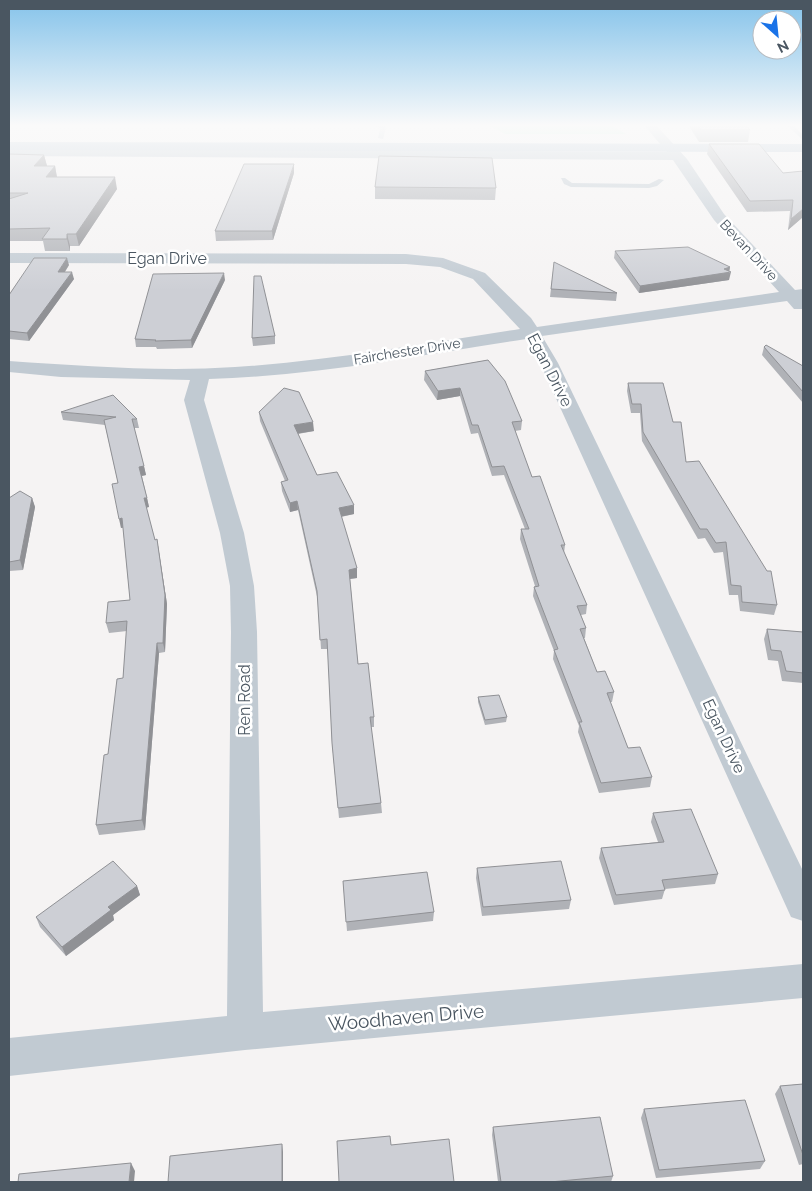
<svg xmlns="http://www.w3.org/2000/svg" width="812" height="1191" font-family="Raleway,sans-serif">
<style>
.green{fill:#c3f1d5}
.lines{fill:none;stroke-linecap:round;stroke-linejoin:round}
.service{fill:#c1cad2;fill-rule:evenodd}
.minor{fill:#c1cad2;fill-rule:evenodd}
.primary{fill:#b3c2d1;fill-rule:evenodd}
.wall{fill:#b0b2b7}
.shaded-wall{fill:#909195}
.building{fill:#cdcfd5;stroke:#909195}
.labels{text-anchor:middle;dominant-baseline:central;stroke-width:5;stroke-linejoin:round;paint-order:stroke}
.far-street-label{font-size:14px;fill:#4a5661;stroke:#fff}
.street-label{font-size:16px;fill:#4a5661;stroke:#fff}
.near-street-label{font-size:19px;fill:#4a5661;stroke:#fff}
</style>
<rect width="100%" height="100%" fill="#f5f3f3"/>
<path class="green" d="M486 124H609L626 134H505Z"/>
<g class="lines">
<path class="service" d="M374 124H381L386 128 383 139 378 138 380 129Z
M786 124H792L803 135V140Z
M561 178H565L572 183 649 184 659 179 664 180 657 186 649 188 571 187 564 184Z"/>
<path class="minor" d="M643 124H655L687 159 724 214 795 290 803 289V309H794L787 301 542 336 558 363 803 871V921L791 917 540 363 526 339C421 355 315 376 209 379L204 400 244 533 254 586 257 632 263 1012 803 964V998L245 1050 9 1076V1038L227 1016 231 632 230 586 220 533 184 400 190 380 61 377 9 372V361C84 366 160 372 235 367 331 361 426 343 520 329L473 279 440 267 406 264 9 263V253L406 254 443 258 485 273 531 318 537 327 779 292 714 220 673 160 9 156V148L667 152Z"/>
<path class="primary" d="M9 142 803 144V152L9 150Z"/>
</g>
<path class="wall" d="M675 124H745L750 130 748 142H699L689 126H677Z
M709 144 783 173 803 171V217L788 230 790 211 747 212 707 154Z
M9 154 44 155 47 166H55L57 177 117 189 79 246H70V251H45L43 241H9Z
M294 173 273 240 216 241 215 231Z
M375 187 496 188 495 200 375 199Z
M615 251 730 267 729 271V280L639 293 614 258Z
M554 262 617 293 616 301 550 297Z
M69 265 65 272 74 279 29 341 9 339V295Z
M225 280 192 348 157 349 156 347H136L135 339Z
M275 336V344L253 346 252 338Z
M764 347 803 366V403L762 355Z
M488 360 522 421 521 430 515 431 532 477 565 545 564 553 587 605 586 614 581 615 586 628 585 638H584L597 672 614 692 612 702H610L628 748 652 777 650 787 599 793 578 732 579 726 553 659 554 651 533 596 534 587 535 586 520 539 521 529H525L504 475 492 476 478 433 471 434 460 396 437 400 424 380 425 371Z
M628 383 673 422 686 462 777 605 774 615 740 611 738 595H729L723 552 714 553 705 538 698 539 642 441 640 413H631L627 391Z
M61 412 137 419 139 428H134L146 475 142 476 149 507H146L155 540 157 539 167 604 165 652 159 653 145 830 99 835 96 825 108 754 123 678 127 631 109 633 106 623 130 600 123 528H121L118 483 105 425 63 420Z
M259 412 314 431 298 434 317 475 354 514 341 517 357 568V578L350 579 358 664 374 717V727H371L381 803 382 813 339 818 332 743 328 649H321L318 601 298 510 290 512 282 491 281 482 285 481 260 421Z
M9 498H32L35 507 23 570 9 571Z
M767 629 803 632V683L782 681 778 661 768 660 764 639Z
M478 697 507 717 506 722 485 725 478 702Z
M653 813 718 874 715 884 665 889 662 899 614 905 599 858 601 848 658 842 651 822Z
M477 868 571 900 569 909 482 916 476 878Z
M343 881 434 912 433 921 347 931Z
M137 886 140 895 113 915 114 920 66 956 40 927 36 917Z
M803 1084V1164L799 1165 775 1094 780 1086Z
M644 1109 765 1161 760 1169 656 1178 641 1118Z
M493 1127 613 1176 611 1182H498L492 1135Z"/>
<path class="shaded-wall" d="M396 124H409L396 126Z
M44 155 47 166 37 177 34 166Z
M294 164V173L273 240 272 231Z
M55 166 57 178 46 177Z
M115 177 117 189 79 246 76 234Z
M803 209V217L788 230 791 219Z
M67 234 70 246V251L67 239Z
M67 258 69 265 60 279 58 272Z
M730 267 729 273 731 272 729 280 639 293 640 286Z
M72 272 74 279 29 341 27 333Z
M224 273 225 280 192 348 191 340Z
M460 388V396L437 400 438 391Z
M313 422 314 431 295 434 294 425Z
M144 466 146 475 141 476 139 467Z
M32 498 35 507 23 570 20 560Z
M144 498H147L149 507 146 508Z
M297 501 298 510 290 512V503Z
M354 505V514L339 517V508Z
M122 518 124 527 121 528 119 519Z
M157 539 167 604 165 652 163 643Z
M357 568V578L349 579V570Z
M157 643 159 653 145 830 142 820Z
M137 886 140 895 113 915 114 920 66 956 62 947 108 907Z
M282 1144 283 1152V1182H282Z
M131 1163 135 1171 134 1182H129Z"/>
<path class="building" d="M697 124H745L750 130H701Z
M709 144H759L783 173 803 171V209L791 219 793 200 750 201Z
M9 154 44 155 34 166H55L46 177H115L76 234H67V239H42L50 228 9 229V199L28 193H9Z
M379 156 492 158 496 188 375 187Z
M244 164H294L272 231H215Z
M688 247 730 267 724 269 731 272 640 286 615 251Z
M34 258H67L58 272H72L27 333 9 331V295Z
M554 262 617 293 551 289Z
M224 273 191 340 155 341 156 340 135 339 153 274Z
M254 276H261L275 336 252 338Z
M766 345 803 366V392L764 347Z
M488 360 505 381 522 421 512 422 532 477 540 476 565 545H561L587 605 577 606 586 628 580 629 597 672 605 671 614 692 607 693 628 748 640 747 652 777 601 783 579 722H582L554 650 558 649 534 587 539 586 521 529H529L504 466 492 467 478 425H472L460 388 438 391 425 371Z
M628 383H663L673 422H681L686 462 699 461 767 571H771L777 605 742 602 741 586 731 585 726 542 716 543 707 529H700L643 432 641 404H632Z
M284 388 299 392 313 422 294 425 317 475 337 472 354 505 339 508 357 568 349 570 358 664 368 663 374 717H370L381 803 338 808 332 743 327 639 320 640 317 591 297 501 290 503 281 482 288 480 259 412Z
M113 395 137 419H132L144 466 139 467 147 498H144L155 540 157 539 165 595 163 643H157L142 820 96 825 104 755 108 754 117 679 123 678 127 621 106 623 108 602 130 600 122 518 119 519 112 484 118 483 104 420 116 417 61 412Z
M20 491 32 498 20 560 9 562V498Z
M767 629 803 632V673L786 671 781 651 771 650Z
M499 695 507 717 485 720 478 697Z
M691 809 718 874 662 880 665 890 616 895 601 848 664 842 653 813Z
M113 861 137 886 108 907 111 910 62 947 36 917Z
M561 861 571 900 483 907 477 868Z
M427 872 434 912 346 922 343 881Z
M803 1084V1155L780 1086Z
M745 1100 765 1161 659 1170 644 1109Z
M600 1117 613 1176 550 1182H501L493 1127Z
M390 1136 391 1145 449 1139 454 1182H339L337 1141Z
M282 1144V1182H168L170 1156Z
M131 1163 129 1182H18L19 1174Z"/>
<linearGradient id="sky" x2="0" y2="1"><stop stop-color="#85c3ea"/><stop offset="0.43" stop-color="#fafafa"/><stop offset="1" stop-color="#fafafa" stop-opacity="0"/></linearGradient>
<rect width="812" height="291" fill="url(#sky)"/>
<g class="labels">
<g class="far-street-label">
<text transform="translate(749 250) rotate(47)">Bevan Drive</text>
<text transform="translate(407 351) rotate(-9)">Fairchester Drive</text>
</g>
<g class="street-label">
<text x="167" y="258">Egan Drive</text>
<text transform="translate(550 370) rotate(63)">Egan Drive</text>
<text transform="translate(244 700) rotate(-90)">Ren Road</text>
<text transform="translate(724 736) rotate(65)">Egan Drive</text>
</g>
<g class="near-street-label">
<text transform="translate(406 1017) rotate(-5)">Woodhaven Drive</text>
</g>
</g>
<rect width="812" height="1191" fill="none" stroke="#4a5661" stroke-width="20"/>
<g transform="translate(777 35) rotate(153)"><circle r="24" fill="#ffffff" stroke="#b7bbc0"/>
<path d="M0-4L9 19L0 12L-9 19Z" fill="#1a73e8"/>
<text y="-8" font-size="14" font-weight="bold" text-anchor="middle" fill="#4a5661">N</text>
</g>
</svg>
